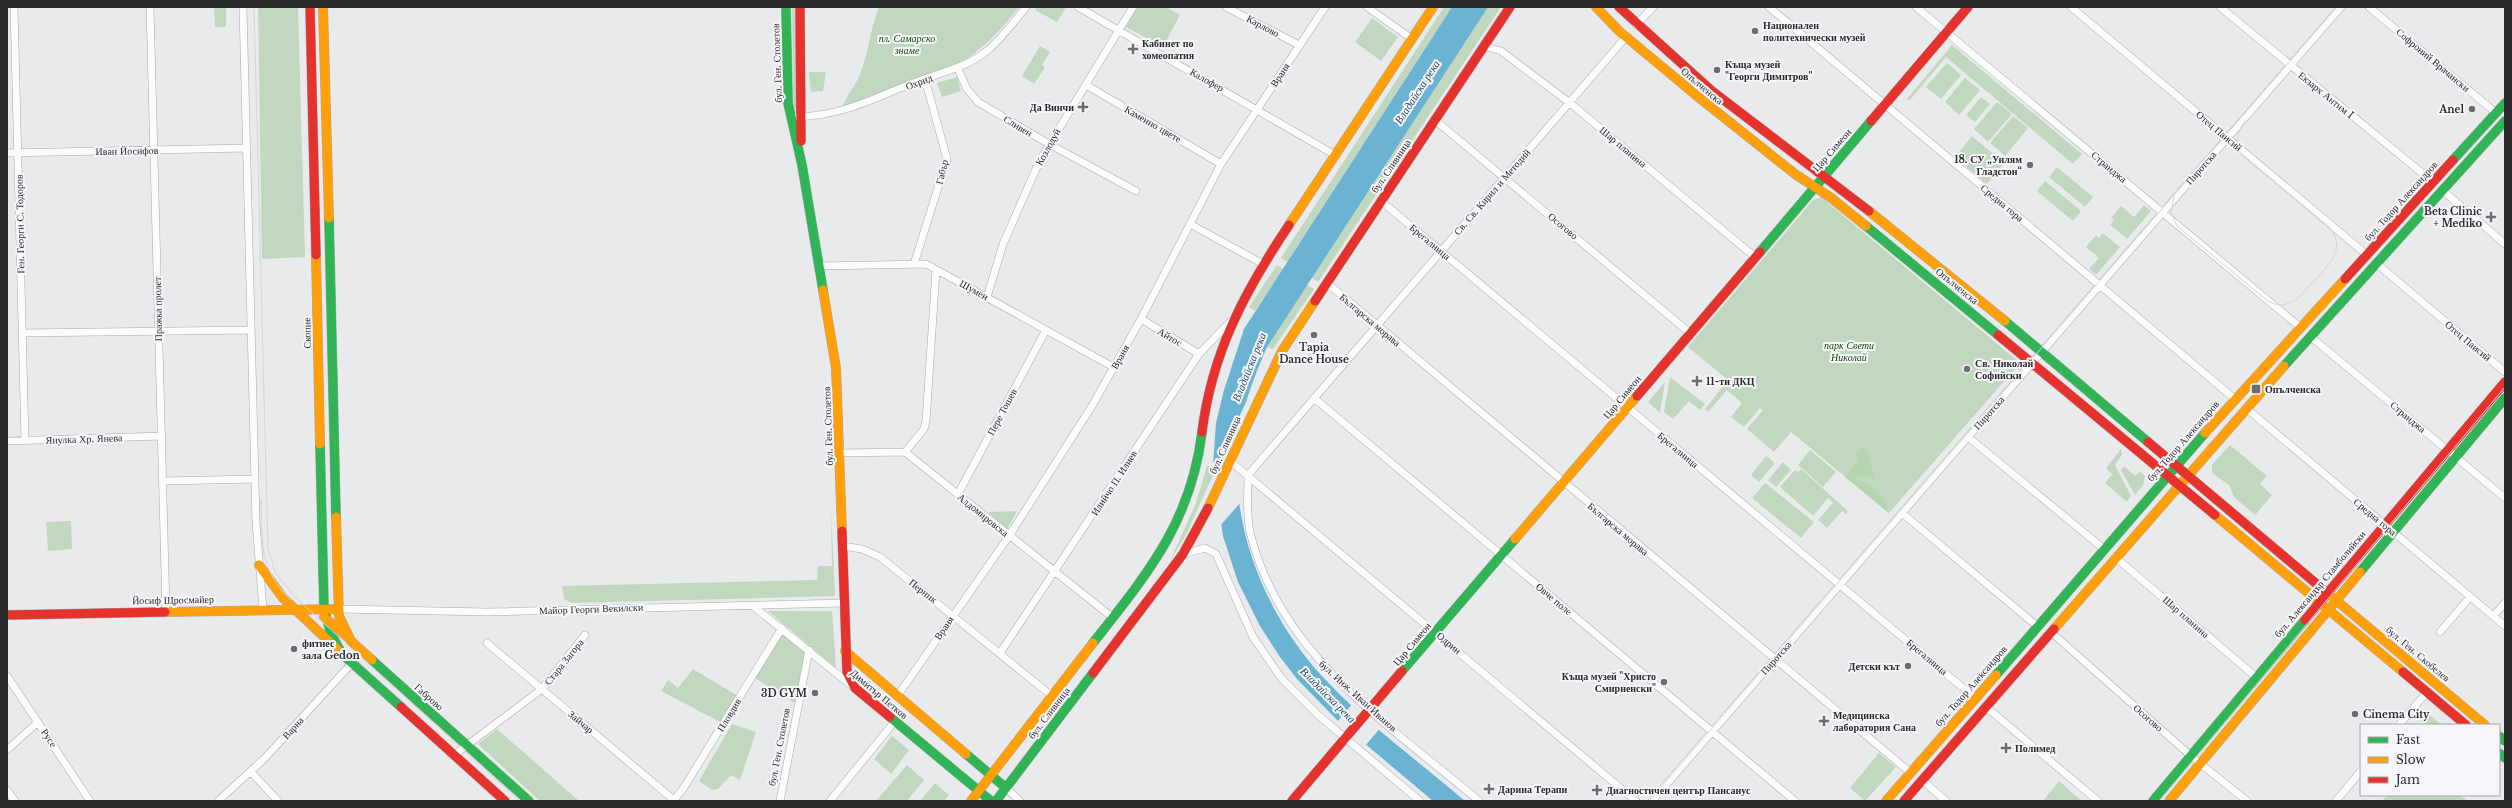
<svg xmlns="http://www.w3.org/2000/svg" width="2512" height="808" font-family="'Libre Baskerville',serif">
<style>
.green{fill:#c2d7bf}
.forest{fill:#b5d5b0}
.water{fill:#6ab3d2}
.pier{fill:#e9eaec}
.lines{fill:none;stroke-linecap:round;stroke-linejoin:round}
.street-casing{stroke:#a8a9ab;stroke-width:8}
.fast-casing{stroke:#a8a9ab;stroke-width:10}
.slow-casing{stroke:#a8a9ab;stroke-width:10}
.jam-casing{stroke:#a8a9ab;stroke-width:10}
.street{stroke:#fcfcfc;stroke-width:7}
.fast{stroke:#30b455;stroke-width:9}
.slow{stroke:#ff9f0a;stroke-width:9}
.jam{stroke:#e5322d;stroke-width:9}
.tram{stroke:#d5d5d6;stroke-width:1}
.poi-dot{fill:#6d6d6f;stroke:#f6f6fa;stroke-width:1.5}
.labels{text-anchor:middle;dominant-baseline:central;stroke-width:4;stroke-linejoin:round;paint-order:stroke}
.poi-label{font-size:10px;font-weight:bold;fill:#2a2a2c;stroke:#f6f6fa;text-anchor:start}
.street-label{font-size:10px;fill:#2a2a2c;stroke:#f6f6fa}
.park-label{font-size:10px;font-style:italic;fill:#0f4800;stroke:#f6f6fa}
.water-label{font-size:11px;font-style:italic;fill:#214c5f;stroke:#f6f6fa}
</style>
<rect width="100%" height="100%" fill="#e9eaec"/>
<path class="green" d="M214 7H226V27H215Z
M258 7H298L305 257 262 259Z
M792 7H796V109L793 106Z
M879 7H1019C1002 29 985 47 961 63L842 110C845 96 855 87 860 74 869 52 870 28 879 7Z
M1037 7H1066L1057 22 1035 10Z
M1137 7H1166L1180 15 1163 47 1126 27Z
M1444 7H1452L1287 262 1281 258Z
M1488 7H1501L1318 282 1310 277Z
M1372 18 1398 37 1381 61 1355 42Z
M1952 45 2082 154 2073 164 1946 57 1910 100H1906Z
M1040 46 1050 52 1042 65 1045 67 1034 84 1022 76Z
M1947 63 1961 75 1941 99 1926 87Z
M809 72H826L823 91 811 92Z
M957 77 961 91 942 97 937 83Z
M1965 78 1980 90 1959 115 1945 102Z
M1981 97 1990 104 1975 122 1966 115Z
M1997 102 2012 114 1988 142 1974 129Z
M2013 116 2028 128 2005 156 1990 143Z
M1972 136 2004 163 1987 184 1955 157Z
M2057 167 2093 197 2085 207 2049 177Z
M2045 181 2081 211 2073 221 2037 191Z
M1821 197 2020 363 1889 513 1791 432 1774 452 1747 429 1763 410 1760 408 1744 427 1731 417 1742 403 1727 390 1708 412 1705 409 1728 380 1688 347 1813 200Z
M2144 205 2151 211 2127 239 2110 225 2114 220 2111 218 2121 206 2134 217Z
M2103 233 2120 247 2096 275 2089 269 2099 258 2086 247 2096 235 2099 238Z
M1277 265 1283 269 1255 311 1249 307Z
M1306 284 1314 289 1273 349 1267 347Z
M1670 377 1705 404 1700 410 1689 401 1673 419 1664 412Z
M1665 382 1660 413 1648 402Z
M2230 445 2267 476 2260 484 2272 495 2255 515 2234 497 2229 485 2212 473V465Z
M2121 449 2122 455 2115 465 2131 496 2127 502 2105 483 2112 474 2106 468Z
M1810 450 1836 472 1823 487 1798 465Z
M1766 456 1775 463 1759 482 1751 475Z
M1783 462 1791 470 1776 487 1768 480Z
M1207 466H1213V475L1187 533 1170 561 1196 503Z
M2124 466 2135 476 2140 472 2145 476 2143 485 2135 495 2121 470Z
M1801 469 1848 511 1846 514 1842 511 1827 528 1818 520 1833 503 1828 498 1813 516 1780 487 1795 470 1798 472Z
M1765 483 1814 522 1801 538 1752 498Z
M831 510 835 596 571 603 564 599 562 586 817 580 818 566H832Z
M1017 511 1007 529 988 512Z
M71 521 72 549 48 551 46 522Z
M768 611H832L836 668Z
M783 633 805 651 806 662 798 705 755 678Z
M693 669 738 696 722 723 661 691 668 680 678 688Z
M2422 708 2441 725H2426L2415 716Z
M732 724 756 732 740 780 731 775 718 789 712 790 699 781Z
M497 729 579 801H540L478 744Z
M892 736 909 750 891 774 874 759Z
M1879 753 1896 767 1865 801 1850 788Z
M907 765 924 780 907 801H876Z
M2059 781 2082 801H2043Z
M935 783 949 795 944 801H920Z
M2387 795H2460L2467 801H2382Z"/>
<path class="forest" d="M1863 446 1868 454 1874 478 1864 475 1855 477V480C1874 485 1882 494 1889 513L1845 477 1859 459 1855 455Z"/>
<path class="water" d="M1452 7H1488L1267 347C1256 373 1244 401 1240 430 1226 518 1262 609 1320 674 1363 721 1417 760 1465 801H1433L1338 721 1297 679 1280 657 1260 626 1238 582 1223 536 1213 466 1216 423 1224 390 1244 329Z"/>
<path class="pier" d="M1246 402 1239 455 1240 503 1220 526 1211 466 1217 465Z
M1353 703 1381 727 1365 746 1337 722Z"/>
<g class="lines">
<defs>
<path id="street" d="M14 7 25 441
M150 7 166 611
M243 7 256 522 263 609
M1078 7 1335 155
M1226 7 1299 45
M1367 7 1412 39
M1769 7 2235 399
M1916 7 2301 328
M2071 7 2367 255
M2220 7 2433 182
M2369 7 2496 113
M1636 25 1653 7
M1484 46 1501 51 1570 103 1755 257
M958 69 967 89 978 102 1049 144 1136 191
M1086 85 1221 164
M797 117C849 115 878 95 924 79 947 71 969 66 988 50 1002 38 1014 22 1026 7
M1435 120 1690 333
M7 153 247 148
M2442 190 2505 244
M1381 201 1975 698
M1190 224 1263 264
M2376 263 2505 372
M914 264 947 159 925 79
M819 266 926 264 1115 368
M1327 283 1911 773
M987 297 1003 244 1040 160 1133 7
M1141 319 1199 354
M22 333 251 330
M2311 337 2505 498
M1314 398 1795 801
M2246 408 2505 626
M1968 437 2104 549
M7 441 162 436
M905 452 924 429 926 421 936 270
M840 453 905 452 1112 617
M1230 461 1636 801
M1248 475 1626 37
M1248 475C1248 494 1246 513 1250 532 1279 654 1389 725 1479 801
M163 481 255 479
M958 494 1046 330
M1902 513 2037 626
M842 546 862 549 880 557 1052 696
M1183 554 1205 548 1216 554 1253 637 1282 679 1318 715 1420 801
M2115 557 2256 677
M753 606 852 686
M339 609 487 612 844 603
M2493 616 2505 603
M2051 632 2191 756 2247 801
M2440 632 2470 597
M487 643 675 801
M1000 653 1199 354 1230 322
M7 676 90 801
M898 695 1009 536 1092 406 1141 319 1221 164 1325 7
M1986 707 2098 801
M2399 725 2427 692
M7 750 38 722
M454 755 542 689 585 635
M251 772 278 801
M1922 780 1946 801
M1006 788 1020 801
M7 790 15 801
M218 801 265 758 363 651
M673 801 683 789 782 628
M780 801 809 650
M830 801 895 721
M1652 801 2341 7
M2336 801 2361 771"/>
<path id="fast" d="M786 7 788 103 802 165 823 290
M2453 160 2505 103
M329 218 336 517
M1866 226 1998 335
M1760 252 1871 121
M2005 321 2148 442
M2284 366 2505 121
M320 444 324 609 331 634 342 654 401 707
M2360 572 2505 398
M1093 643C1147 574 1191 523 1202 432
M372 660 529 801
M1402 671 1515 539
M1996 675 2205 433
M890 717 991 801
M2499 736 2505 741
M2499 753 2505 758
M966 754 1006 788
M996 801 1093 673
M2153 801 2305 620"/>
<path id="slow" d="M323 7 329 218
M1596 7 1619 31 1697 96 1795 174 1830 197 1866 226
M1869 211 2005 321
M1289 225 1433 7
M316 255 320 444
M823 290 836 368 842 531
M2205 433 2345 279
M1208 508 1282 351 1315 301
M2215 515 2403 672
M336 517 339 616 351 641 372 660
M1515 539 1637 396
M259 565 283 598 338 650
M2325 591 2485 725
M165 612 339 609
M324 617 350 639
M2054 629 2284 366
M845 651 966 754
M971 801 1093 643
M1886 801 1996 675
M2169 801 2360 572"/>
<path id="jam" d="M310 7 316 255
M800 7 801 141
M1619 7 1712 91 1869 211
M1871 121 1968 7
M2345 279 2453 160
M1315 301 1510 7
M1998 335 2215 515
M1637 396 1760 252
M1202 432C1212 352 1245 291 1289 225
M2148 442 2325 591
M842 531 847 672 855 688 890 717
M7 615 165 612
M2305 620 2505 382
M2403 672 2466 725
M1093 673 1183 554 1208 508
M401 707 505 801
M1292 801 1402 671
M1904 801 2054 629"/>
</defs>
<use href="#street" class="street-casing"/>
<use href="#fast" class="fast-casing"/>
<use href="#slow" class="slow-casing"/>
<use href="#jam" class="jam-casing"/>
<use href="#street" class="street"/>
<use href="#fast" class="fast"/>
<use href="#slow" class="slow"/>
<use href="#jam" class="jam"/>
<path class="tram" d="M254 7 268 548 275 572 297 599 520 801
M2174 197 2171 212 2177 226 2264 298C2271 304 2280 307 2289 303 2299 300 2305 290 2312 283 2327 267 2349 248 2328 226L2242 154C2235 142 2237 131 2246 120
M261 499C262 540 258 569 291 600
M1649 801 2337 7
M2159 801 2505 387"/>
</g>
<g class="poi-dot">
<circle cx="1755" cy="31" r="4"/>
<path d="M1131 43h4v4h4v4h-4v4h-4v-4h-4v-4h4z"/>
<circle cx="1717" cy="70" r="4"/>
<path d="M1081 101h4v4h4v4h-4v4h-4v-4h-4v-4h4z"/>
<circle cx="2472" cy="109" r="4"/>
<circle cx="2030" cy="165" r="4"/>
<path d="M2489 211h4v4h4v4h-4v4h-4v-4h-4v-4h4z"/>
<circle cx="1314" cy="335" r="4"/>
<circle cx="1967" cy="369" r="4"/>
<path d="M1695 375h4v4h4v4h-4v4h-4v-4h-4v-4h4z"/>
<rect x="2251" y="384" width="10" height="10" rx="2"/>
<circle cx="294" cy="649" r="4"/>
<circle cx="1908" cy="666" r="4"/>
<circle cx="1664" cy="682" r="4"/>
<circle cx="815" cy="693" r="4"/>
<circle cx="2355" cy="714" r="4"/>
<path d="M1822 715h4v4h4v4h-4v4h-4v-4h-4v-4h4z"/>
<path d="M2004 742h4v4h4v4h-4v4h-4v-4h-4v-4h4z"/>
<path d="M1487 783h4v4h4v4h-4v4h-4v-4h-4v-4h4z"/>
<path d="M1595 784h4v4h4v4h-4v4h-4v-4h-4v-4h4z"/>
</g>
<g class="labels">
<g class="poi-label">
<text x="1763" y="25">Национален<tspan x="1763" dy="12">политехнически музей</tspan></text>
<text x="1142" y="43">Кабинет по<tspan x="1142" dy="12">хомеопатия</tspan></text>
<text x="1725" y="64">Къща музей<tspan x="1725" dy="12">"Георги Димитров"</tspan></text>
<text x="1074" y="107" text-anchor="end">Да Винчи</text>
<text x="2464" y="109" text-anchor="end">Anel</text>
<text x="2022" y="159" text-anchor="end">18. СУ „Уилям<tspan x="2022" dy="12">Гладстон“</tspan></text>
<text x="2482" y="211" text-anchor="end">Beta Clinic<tspan x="2482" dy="12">+ Mediko</tspan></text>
<text x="1314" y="347" text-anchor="middle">Tapia<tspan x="1314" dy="12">Dance House</tspan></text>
<text x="1975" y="363">Св. Николай<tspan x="1975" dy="12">Софийски</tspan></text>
<text x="1706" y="381">11-ти ДКЦ</text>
<text x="2265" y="389">Опълченска</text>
<text x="302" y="643">фитнес<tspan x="302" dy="12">зала Gedon</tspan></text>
<text x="1900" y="666" text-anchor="end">Детски кът</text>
<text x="1656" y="676" text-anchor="end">Къща музей "Христо<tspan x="1656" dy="12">Смирненски"</tspan></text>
<text x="807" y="693" text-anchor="end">3D GYM</text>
<text x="2363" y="714">Cinema City</text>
<text x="1833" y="715">Медицинска<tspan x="1833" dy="12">лаборатория Сана</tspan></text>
<text x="2015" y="748">Полимед</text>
<text x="1498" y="789">Дарина Терапи</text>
<text x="1606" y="790">Диагностичен център Пансанус</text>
</g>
<g class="street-label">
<text transform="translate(1263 26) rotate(28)">Карлово</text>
<text transform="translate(2433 60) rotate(40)">Софроний Врачански</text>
<text transform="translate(777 63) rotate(-92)">бул. Ген. Столетов</text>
<text transform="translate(1280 75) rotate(-57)">Враня</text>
<text transform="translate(1207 80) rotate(29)">Калофер</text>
<text transform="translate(919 82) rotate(-21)">Охрид</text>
<text transform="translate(1702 86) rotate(40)">Опълченска</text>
<text transform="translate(2326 95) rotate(39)">Екзарх Антим I</text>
<text transform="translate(1153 124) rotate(30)">Каменно цвете</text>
<text transform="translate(1018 126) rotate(31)">Сливен</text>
<text transform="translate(2219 131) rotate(40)">Отец Паисий</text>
<text transform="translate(1048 147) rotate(-61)">Козлодуй</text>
<text transform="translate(1623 147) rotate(40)">Шар планина</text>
<text transform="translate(1832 150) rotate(-49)">Цар Симеон</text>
<text transform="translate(127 151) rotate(-1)">Иван Йосифов</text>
<text transform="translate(1391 166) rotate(-56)">бул. Сливница</text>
<text transform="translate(2109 167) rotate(40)">Странджа</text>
<text transform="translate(2201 168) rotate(-49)">Пиротска</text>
<text transform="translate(942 172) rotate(-77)">Габър</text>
<text transform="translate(1492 192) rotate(-49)">Св. Св. Кирил и Методий</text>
<text transform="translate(2401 201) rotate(-48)">бул. Тодор Александров</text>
<text transform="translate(2002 203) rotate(40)">Средна гора</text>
<text transform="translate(20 224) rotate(-91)">Ген. Георги С. Тодоров</text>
<text transform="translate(1563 226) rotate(40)">Осогово</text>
<text transform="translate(1430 242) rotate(40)">Брегалница</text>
<text transform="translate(1957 286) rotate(39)">Опълченска</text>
<text transform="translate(974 290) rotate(29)">Шумен</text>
<text transform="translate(158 309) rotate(-91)">Пражка пролет</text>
<text transform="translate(1370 320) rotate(40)">Българска морава</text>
<text transform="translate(307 333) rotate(-91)">Скопие</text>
<text transform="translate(1170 337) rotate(31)">Айтос</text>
<text transform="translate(2468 341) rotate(40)">Отец Паисий</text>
<text transform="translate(1120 357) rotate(-61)">Враня</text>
<text transform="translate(1622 397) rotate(-50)">Цар Симеон</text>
<text transform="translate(1002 412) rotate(-62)">Пере Тошев</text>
<text transform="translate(1989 413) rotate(-49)">Пиротска</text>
<text transform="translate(2408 417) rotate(40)">Странджа</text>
<text transform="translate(828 426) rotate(-92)">бул. Ген. Столетов</text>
<text transform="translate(84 439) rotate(-2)">Янулка Хр. Янева</text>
<text transform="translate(2183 441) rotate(-49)">бул. Тодор Александров</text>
<text transform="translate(1225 445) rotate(-66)">бул. Сливница</text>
<text transform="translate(1678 450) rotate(40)">Брегалница</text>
<text transform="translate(1114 483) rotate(-57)">Илийчо П. Илиев</text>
<text transform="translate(983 515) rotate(39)">Алдомировска</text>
<text transform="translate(2375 517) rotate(40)">Средна гора</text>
<text transform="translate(1618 529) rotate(40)">Българска морава</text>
<text transform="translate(2320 584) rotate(-50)">бул. Александър Стамболийски</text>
<text transform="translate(923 591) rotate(38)">Перник</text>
<text transform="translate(1554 599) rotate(40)">Овче поле</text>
<text transform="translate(173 600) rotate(-1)">Йосиф Щросмайер</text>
<text transform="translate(591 609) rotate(-2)">Майор Георги Векилски</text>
<text transform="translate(2186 617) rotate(41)">Шар планина</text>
<text transform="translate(944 628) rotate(-56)">Враня</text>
<text transform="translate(1449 643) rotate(40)">Одрин</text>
<text transform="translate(1412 644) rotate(-50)">Цар Симеон</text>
<text transform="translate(2418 654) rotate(40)">бул. Ген. Скобелев</text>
<text transform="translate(1927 657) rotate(40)">Брегалница</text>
<text transform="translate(1776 658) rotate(-49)">Пиротска</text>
<text transform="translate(564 662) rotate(-51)">Стара Загора</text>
<text transform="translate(1971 686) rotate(-49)">бул. Тодор Александров</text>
<text transform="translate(879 694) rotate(40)">Димитър Петков</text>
<text transform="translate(1358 696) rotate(42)">бул. Инж. Иван Иванов</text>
<text transform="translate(429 697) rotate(42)">Габрово</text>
<text transform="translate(1049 713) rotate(-53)">бул. Сливница</text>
<text transform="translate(729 715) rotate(-59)">Пловдив</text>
<text transform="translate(2148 718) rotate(41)">Осогово</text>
<text transform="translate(581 722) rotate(40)">Зайчар</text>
<text transform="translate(293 728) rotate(-48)">Варна</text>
<text transform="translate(49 738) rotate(56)">Русе</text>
<text transform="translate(779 747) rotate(-79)">бул. Ген. Столетов</text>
</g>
<g class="park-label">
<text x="907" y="38">пл. Самарско<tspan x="907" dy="12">знаме</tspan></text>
<text x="1849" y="345">парк Свети<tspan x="1849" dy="12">Николай</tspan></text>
</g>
<g class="water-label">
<text transform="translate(1417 92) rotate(-57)">Владайска река</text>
<text transform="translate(1249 367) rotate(-68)">Владайска река</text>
<text transform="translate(1328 695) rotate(45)">Владайска река</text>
</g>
</g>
<rect width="2512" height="808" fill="none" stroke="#2a2a2c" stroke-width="16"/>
<rect x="2360" y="724" width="140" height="72" fill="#f6f6fa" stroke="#a4a4a8"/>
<rect x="2368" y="737" width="20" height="6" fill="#30b455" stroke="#a4a4a8"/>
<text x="2396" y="744" font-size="12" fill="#2a2a2c">Fast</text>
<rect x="2368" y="757" width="20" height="6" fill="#ff9f0a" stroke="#a4a4a8"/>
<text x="2396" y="764" font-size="12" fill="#2a2a2c">Slow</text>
<rect x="2368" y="777" width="20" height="6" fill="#e5322d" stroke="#a4a4a8"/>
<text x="2396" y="784" font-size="12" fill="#2a2a2c">Jam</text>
</svg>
